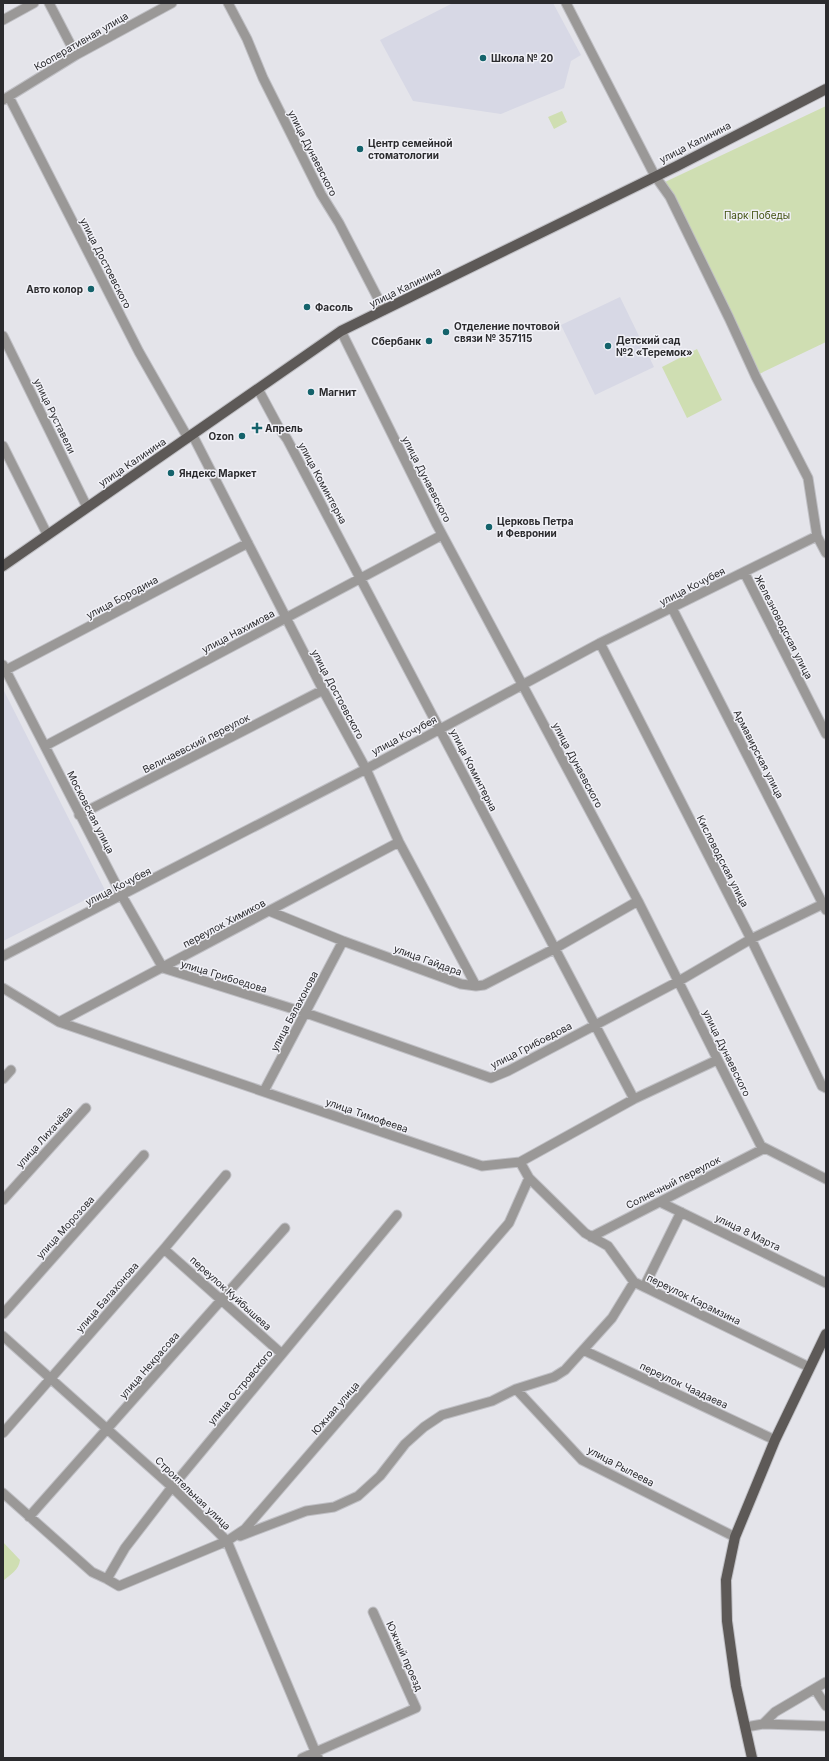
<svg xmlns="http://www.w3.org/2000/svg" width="829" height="1761" font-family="Inter,sans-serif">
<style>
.built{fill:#d7d8e5}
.green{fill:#cfdeb2}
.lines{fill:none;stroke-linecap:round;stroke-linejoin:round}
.minor-casing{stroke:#bfbfc4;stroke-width:11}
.major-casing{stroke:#bfbfc4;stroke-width:12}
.minor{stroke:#9a9897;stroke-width:9}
.major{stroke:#5d5957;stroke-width:10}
.poi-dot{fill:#14626b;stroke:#f1f1f7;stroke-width:1.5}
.labels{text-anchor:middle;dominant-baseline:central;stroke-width:3;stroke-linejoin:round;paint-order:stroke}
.street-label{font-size:10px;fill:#2b2b2e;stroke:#f1f1f7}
.poi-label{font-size:10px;font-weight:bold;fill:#2b2b2e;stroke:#f1f1f7;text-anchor:start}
.park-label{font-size:10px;fill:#41510f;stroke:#f1f1f7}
</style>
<rect width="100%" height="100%" fill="#e4e4ea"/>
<path class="built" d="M453 3H553L581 55 571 61 564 88 501 114 413 101 380 40Z
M620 297 654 367 595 395 561 325Z
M3 689 105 890 3 941Z"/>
<path class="green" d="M826 106V342L757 375 665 182Z
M562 111 567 122 554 129 548 117Z
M697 349 722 400 687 418 662 367Z
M3 1542 20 1560C19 1570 10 1575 3 1581Z"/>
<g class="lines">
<defs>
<path id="minor" d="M49 3 76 55
M228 3 247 39 263 78 321 194 339 223 384 310
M566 3 655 176 670 197 729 318 756 377 808 478 817 536 826 553
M3 20 34 3
M9 97 139 352 188 438
M3 100 76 55 172 3
M341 331 437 525 638 901 761 1146 826 1179
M3 336 87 507
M258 389 279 428 287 439 634 1099
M192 434 323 690 366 769 399 842 476 986
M3 446 47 534
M744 572 826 734
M672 608 826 910
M600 643 751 939 822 1086 826 1088
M3 665 122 896 163 968 306 1013 491 1078 508 1071 679 981 751 939 823 904
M6 670 248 543
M45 746 442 535
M79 815 323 690
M269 911 343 941 461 984 476 986 484 985 554 949 638 901
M3 956 366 769 600 643 817 536
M3 988 59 1022 482 1166 520 1162 634 1099 717 1060
M59 1022 399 842
M3 1079 11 1070
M264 1091 343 941
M520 1162 529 1178 585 1233 608 1246 634 1282 809 1367
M3 1200 86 1108
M660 1202 826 1283
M591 1237 765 1148
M164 1249 282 1354
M644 1287 681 1212
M3 1314 144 1155
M3 1336 172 1487 227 1541 318 1758
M583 1350 775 1440
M516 1389 582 1460 735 1537
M3 1433 164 1249 226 1175
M3 1493 92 1572 107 1579 119 1586 227 1541 245 1529 509 1223 529 1178
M29 1517 285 1228
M240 1536 306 1511 334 1507 358 1496 380 1476 405 1444 424 1427 442 1415 492 1401 516 1389 554 1377 565 1370 612 1318 634 1282
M107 1579 125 1548 172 1487 397 1215
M815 1689 826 1706
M763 1724 826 1726
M746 1727 763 1724 775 1712 826 1682
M302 1758 416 1708 373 1612"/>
<path id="major" d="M3 566 341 331 677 166 826 89
M752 1758 736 1686 727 1621 726 1580 735 1537 775 1440 826 1334"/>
</defs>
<use href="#minor" class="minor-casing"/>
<use href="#major" class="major-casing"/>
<use href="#minor" class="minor"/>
<use href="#major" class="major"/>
</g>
<g class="poi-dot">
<circle cx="483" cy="58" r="4"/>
<circle cx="360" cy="149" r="4"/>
<circle cx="91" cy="289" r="4"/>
<circle cx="307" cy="307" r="4"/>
<circle cx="446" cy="332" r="4"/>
<circle cx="429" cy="341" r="4"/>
<circle cx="608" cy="346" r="4"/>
<circle cx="311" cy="392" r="4"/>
<path d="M255 422h4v4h4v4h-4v4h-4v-4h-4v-4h4z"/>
<circle cx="242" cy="436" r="4"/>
<circle cx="171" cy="473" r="4"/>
<circle cx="489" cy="527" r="4"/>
</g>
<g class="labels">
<g class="street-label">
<text transform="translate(81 41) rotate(-30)">Кооперативная улица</text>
<text transform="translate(695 142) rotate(-27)">улица Калинина</text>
<text transform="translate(313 153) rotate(63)">улица Дунаевского</text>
<text transform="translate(106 263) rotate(63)">улица Достоевского</text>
<text transform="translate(405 287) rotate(-26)">улица Калинина</text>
<text transform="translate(55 416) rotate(64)">улица Руставели</text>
<text transform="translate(132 462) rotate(-34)">улица Калинина</text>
<text transform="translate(427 479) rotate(63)">улица Дунаевского</text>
<text transform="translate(323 483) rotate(62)">улица Коминтерна</text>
<text transform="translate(692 586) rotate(-27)">улица Кочубея</text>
<text transform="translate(122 597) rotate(-28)">улица Бородина</text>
<text transform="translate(784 627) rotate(63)">Железноводская улица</text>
<text transform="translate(238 631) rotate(-28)">улица Нахимова</text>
<text transform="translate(338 694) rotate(62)">улица Достоевского</text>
<text transform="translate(404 735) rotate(-28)">улица Кочубея</text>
<text transform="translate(196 743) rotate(-27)">Величаевский переулок</text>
<text transform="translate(759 754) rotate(63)">Армавирская улица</text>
<text transform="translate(578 765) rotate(62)">улица Дунаевского</text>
<text transform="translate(474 770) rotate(63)">улица Коминтерна</text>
<text transform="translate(91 812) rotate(63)">Московская улица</text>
<text transform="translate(723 861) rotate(63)">Кисловодская улица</text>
<text transform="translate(118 886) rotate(-27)">улица Кочубея</text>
<text transform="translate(224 923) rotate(-28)">переулок Химиков</text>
<text transform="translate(428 960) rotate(20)">улица Гайдара</text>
<text transform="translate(224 976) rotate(17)">улица Грибоедова</text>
<text transform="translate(294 1011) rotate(-62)">улица Балахонова</text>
<text transform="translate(531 1045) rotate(-27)">улица Грибоедова</text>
<text transform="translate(727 1053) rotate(64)">улица Дунаевского</text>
<text transform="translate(367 1115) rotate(19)">улица Тимофеева</text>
<text transform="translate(44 1137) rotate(-48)">улица Лихачёва</text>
<text transform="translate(673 1182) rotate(-27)">Солнечный переулок</text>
<text transform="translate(65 1227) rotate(-48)">улица Морозова</text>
<text transform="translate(748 1232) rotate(26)">улица 8 Марта</text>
<text transform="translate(231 1293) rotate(42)">переулок Куйбышева</text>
<text transform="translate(107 1297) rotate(-49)">улица Балахонова</text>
<text transform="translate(694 1299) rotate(26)">переулок Карамзина</text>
<text transform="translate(149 1365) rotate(-49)">улица Некрасова</text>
<text transform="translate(684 1385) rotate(25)">переулок Чаадаева</text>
<text transform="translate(240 1387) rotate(-50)">улица Островского</text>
<text transform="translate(335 1408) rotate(-49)">Южная улица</text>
<text transform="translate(621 1466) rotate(28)">улица Рылеева</text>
<text transform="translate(193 1493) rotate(44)">Строительная улица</text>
<text transform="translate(405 1656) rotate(66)">Южный проезд</text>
</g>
<g class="poi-label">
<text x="491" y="58">Школа № 20</text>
<text x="368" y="143">Центр cемейной<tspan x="368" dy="12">cтоматологии</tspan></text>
<text x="83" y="289" text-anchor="end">Авто колор</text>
<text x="315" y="307">Фасоль</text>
<text x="454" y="326">Отделение почтовой<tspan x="454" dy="12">связи № 357115</tspan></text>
<text x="616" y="340">Детский сад<tspan x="616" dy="12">№2 «Теремок»</tspan></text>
<text x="421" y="341" text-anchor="end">Сбербанк</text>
<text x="319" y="392">Магнит</text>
<text x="265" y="428">Апрель</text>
<text x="234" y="436" text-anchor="end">Ozon</text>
<text x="179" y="473">Яндекс Маркет</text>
<text x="497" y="521">Церковь Петра<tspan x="497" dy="12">и Февронии</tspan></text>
</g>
<g class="park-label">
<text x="757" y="215">Парк Победы</text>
</g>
</g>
<rect width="829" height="1761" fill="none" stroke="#2b2b2e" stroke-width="8"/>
</svg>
